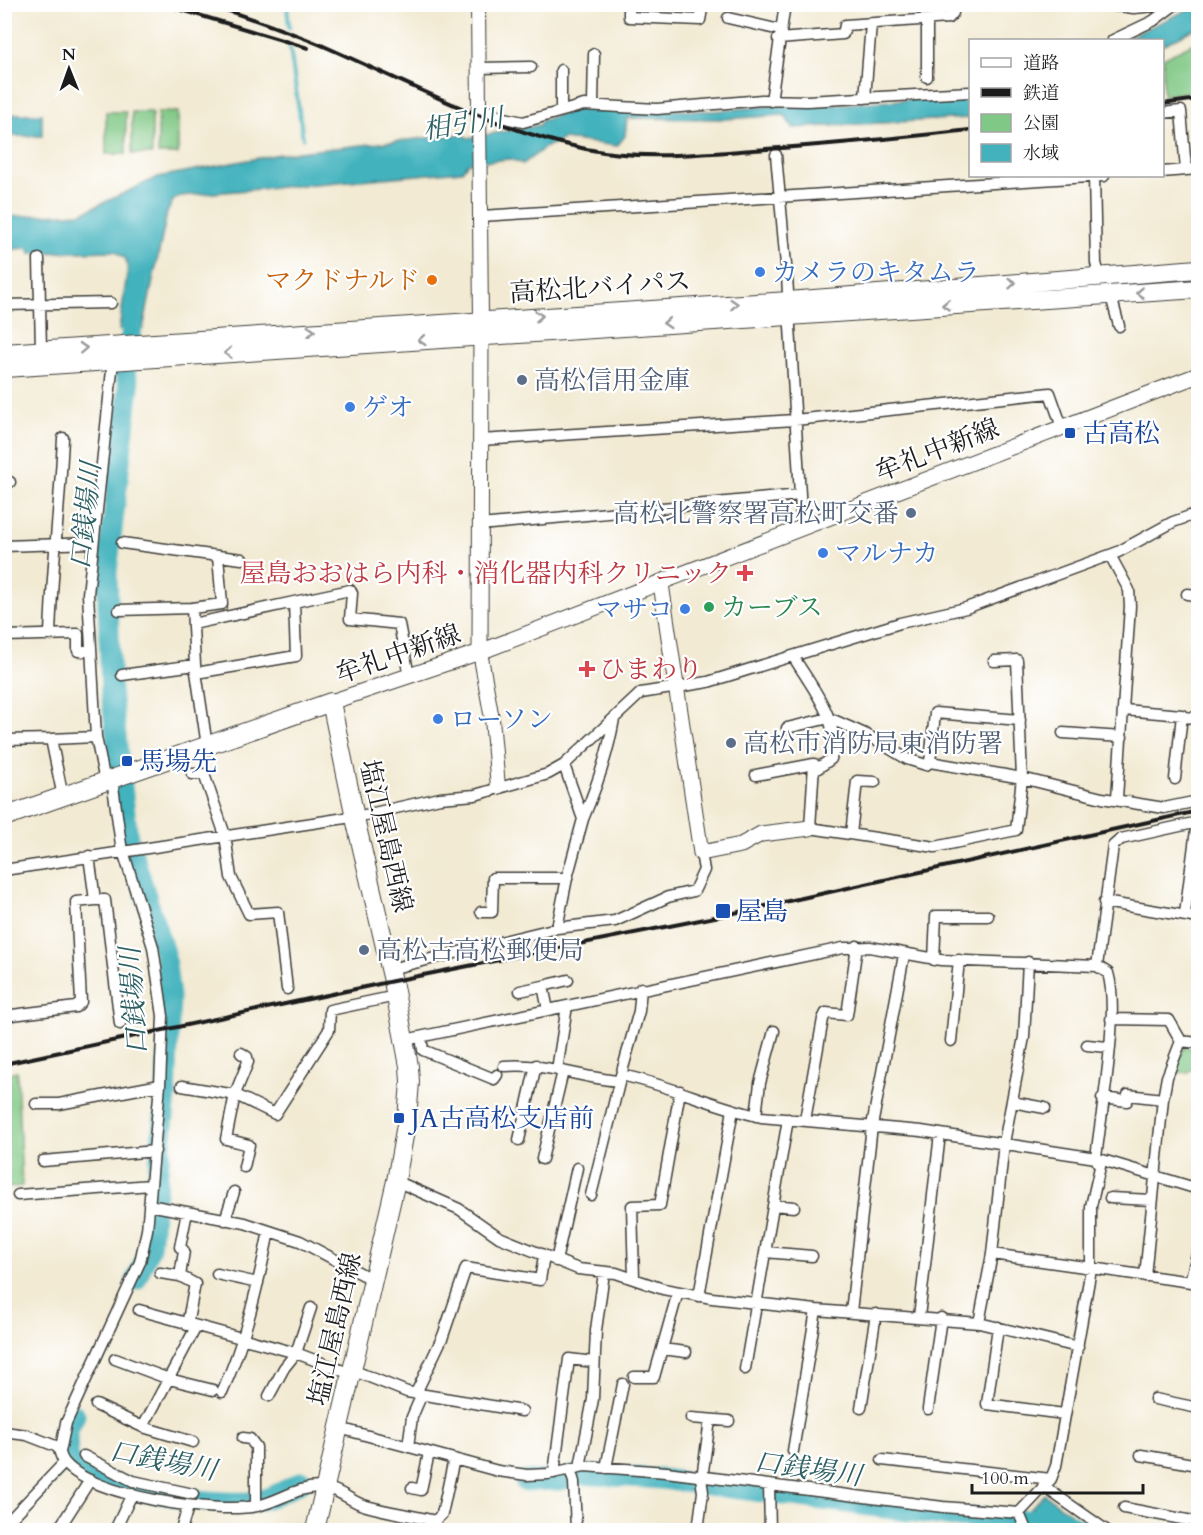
<svg xmlns="http://www.w3.org/2000/svg" width="1203" height="1535" font-family="Cardo,'Noto Serif JP',serif">
<style>
.green{fill:#80c885;stroke:#4e7250;stroke-width:1.5}
.water{fill:#43b2bd;stroke:#30676c;stroke-width:1.5}
.lines{fill:none;stroke-linecap:round;stroke-linejoin:round}
.stream{stroke:#43b2bd;stroke-width:4}
.river{stroke:#43b2bd;stroke-width:21}
.minor-casing{stroke:#3c3b37;stroke-width:13}
.tertiary-casing{stroke:#3c3b37;stroke-width:16}
.secondary-casing{stroke:#3c3b37;stroke-width:17}
.primary-casing{stroke:#3c3b37;stroke-width:20}
.trunk-casing{stroke:#3c3b37;stroke-width:20}
.minor{stroke:#fff;stroke-width:10}
.tertiary{stroke:#fff;stroke-width:14}
.secondary{stroke:#fff;stroke-width:15}
.primary{stroke:#fff;stroke-width:18}
.trunk{stroke:#fff;stroke-width:18}
.rail{stroke:#1c1c1c;stroke-width:4}
.oneway{stroke:#999}
.shop-dot{fill:#3f7fe0;stroke:#fff;stroke-width:2}
.food-dot{fill:#e8710a;stroke:#fff;stroke-width:2}
.service-dot{fill:#5c6f8a;stroke:#fff;stroke-width:2}
.transit-dot{fill:#1a4fb4;stroke:#fff;stroke-width:2}
.health-dot{fill:#e0444e;stroke:#fff;stroke-width:2}
.leisure-dot{fill:#2e9e5b;stroke:#fff;stroke-width:2}
.labels{text-anchor:middle;dominant-baseline:central;stroke-width:4.5;stroke-linejoin:round;paint-order:stroke}
.shop-label{font-size:26px;fill:#366cbe;stroke:#fff;text-anchor:start}
.food-label{font-size:26px;fill:#c56008;stroke:#fff;text-anchor:end}
.street-label{font-size:26px;fill:#1c1c1c;stroke:#fff}
.service-label{font-size:26px;fill:#4e5e75;stroke:#fff;text-anchor:start}
.transit-label{font-size:26px;fill:#164399;stroke:#fff;text-anchor:start}
.health-label{font-size:26px;fill:#be3a42;stroke:#fff;text-anchor:end}
.leisure-label{font-size:26px;fill:#27864d;stroke:#fff;text-anchor:start}
.water-label{font-size:27px;font-style:italic;fill:#2e6064;stroke:#fff}
</style>
<rect width="100%" height="100%" fill="#fff"/>
<filter id="ink" filterUnits="userSpaceOnUse"><feTurbulence type="fractalNoise" baseFrequency=".0167" numOctaves="2"/><feDisplacementMap in="SourceGraphic" scale="12" xChannelSelector="R" yChannelSelector="G"/><feConvolveMatrix kernelMatrix="1 2 1 2 8 2 1 2 1" color-interpolation-filters="sRGB"/></filter>
<filter id="wash" filterUnits="userSpaceOnUse"><feTurbulence type="fractalNoise" baseFrequency=".008" numOctaves="4" result="noise"/><feDisplacementMap in="SourceGraphic" scale="24" xChannelSelector="R" yChannelSelector="G"/><feGaussianBlur stdDeviation="1.35" result="paint"/><feColorMatrix in="noise" values="0 0 0 0 0 0 0 0 0 0 0 0 0 0 0 0 0 1.4 0 .05"/><feComposite in="paint" operator="in"/></filter>
<g filter="url(#wash)">
<rect width="100%" height="100%" fill="#f2ead3"/>
<path class="green" d="M1198 41V90L1163 96V58Z
M106 112H126V154H106Z
M132 112H152V154H132Z
M158 112H178V154H158Z
M1184 1047 1198 1049V1066L1188 1072 1173 1073Z
M17 1071 22 1186 5 1188V1074Z"/>
<path class="water" d="M1198 5V27L1163 45 1162 40H1122Z
M970 95 969 118 793 128 784 115 724 119 627 118 625 136 617 146 564 139 546 147 523 164 510 159 468 163 462 171 180 196 173 201 167 213 143 329 119 330 128 267 125 258 115 251 30 253 28 248 5 250V217L82 213 158 177 280 154 462 134 468 138 540 125 541 121 576 109 714 111 770 106H817Z
M5 114H42V136H5Z
M1044 1494 1094 1530H1030L1024 1515Z"/>
<g class="lines">
<path class="stream" d="M287 4 289 28
M290 48 303 139
M8 1530 67 1468"/>
<path class="river" d="M136 302 125 373 129 386 107 572 111 692 128 838 165 956 170 997 166 1097 150 1247 136 1280
M75 1415 67 1432 68 1459C74 1464 80 1469 86 1473 115 1490 230 1509 261 1500 275 1497 290 1487 303 1481
M525 1481 559 1480 581 1474 662 1479 954 1517 1065 1522 1082 1530"/>
</g>
</g>
<g filter="url(#ink)">
<g class="lines">
<defs>
<path id="minor" d="M629 4V17L700 20 703 4
M1099 4 1134 8 1176 4
M728 18 780 30
M778 39 843 34 845 25 949 18 953 13V4
M1113 40 1153 21 1173 6
M480 68 531 67
M561 70V111
M927 77V20
M865 98 871 24
M771 101 785 4
M593 105 594 54
M479 106 500 117 523 122 584 105 657 109 762 100 807 101 970 92
M1162 113 1181 111 1186 170
M776 155 787 276 802 528
M1162 172 1198 169
M1094 176 1096 263 1100 279
M481 216 1104 176
M39 259 41 350
M1110 292 1119 326
M4 305 111 303
M480 440 795 420 1050 393 1062 427
M4 483 10 482
M480 525 800 495
M122 543 218 556 222 604 192 608 195 665 207 746
M4 546 92 543
M1110 555 1129 590 1130 606 1117 798
M218 556 242 559
M1187 594 1198 595
M294 602 350 590 352 593 350 619 399 624 409 676
M119 610 192 608
M193 624 294 602 296 656 196 673
M50 635C52 569 60 504 63 438
M4 636 78 634V651H91
M793 656C810 685 843 723 831 759L814 771
M122 675 195 665
M1124 710 1182 715 1175 779
M1182 717 1198 718
M1020 720 935 713 930 762 1022 778 1102 798 1164 808 1198 801
M787 728 829 718 867 735 907 759 926 765 930 762
M1063 733 1122 737
M51 739 96 737
M4 740 51 739 63 797
M192 774H204L225 835 231 877 249 914 278 912 287 989
M756 775 814 764 810 828 935 847 1016 830 1022 778 1017 660 994 661
M112 779 122 852
M105 782 96 737 88 594 113 361
M583 819C597 786 608 754 614 719
M851 834 857 781 875 782
M89 856 95 900H105L120 1024
M4 870 365 815 440 798 475 795 548 774 564 765 641 693 708 682 900 623 966 608 1118 552 1173 522 1198 513
M1104 902 1198 918
M481 912H492L493 878H567L583 819 564 765
M1185 914 1197 822
M557 928 567 878
M934 960 936 916H988
M1097 966 1113 846 1121 839 1198 822
M390 969 557 928 615 921 668 897 694 891 704 870 701 853
M543 986 568 980
M641 988 639 1011 621 1075C669 1085 713 1106 761 1117L921 1131 1096 1158 1198 1189
M520 991 543 986 548 1010
M4 1016 76 1007 81 1002 76 902 95 900
M1111 1019 1169 1020 1181 1041
M421 1037 423 1050 494 1079 497 1075
M951 1041 959 960
M1087 1045 1108 1047
M241 1053 247 1057 248 1062 235 1094 226 1139 249 1145 244 1167
M504 1066C544 1062 580 1078 620 1081
M557 1070 567 1006
M182 1086 236 1095 275 1114 329 1030 330 1010 396 996
M1102 1098 1127 1101 1128 1095 1163 1099
M1012 1102 1045 1108
M36 1104H59L160 1085
M756 1116 760 1083 774 1031
M805 1120 823 1019 826 1013 847 1015 857 946
M519 1140 536 1065
M542 1159 563 1071
M43 1161 155 1151
M396 1181 459 1209 499 1237 578 1269 616 1273 663 1289 712 1298 816 1310 979 1323 1078 1347
M18 1195 151 1185
M591 1195 621 1075
M1110 1198 1152 1200
M149 1205 245 1223 300 1241 373 1280
M773 1205 794 1207
M225 1220 234 1192
M765 1252 812 1256
M992 1254 1198 1283
M556 1261 577 1168
M160 1273 180 1276 195 1284 187 1325
M217 1274 258 1283
M180 1276 184 1251 180 1247 187 1212
M1145 1276 1163 1099 1167 1077 1181 1041 1198 1043
M634 1278 632 1206 660 1205 680 1091
M1190 1282 1198 1250
M699 1296 733 1110
M139 1310 296 1353 351 1374
M851 1312 872 1126 904 955
M919 1317 940 1134
M979 1323 992 1254 1004 1143 1024 1037 1028 962
M998 1327 987 1404 1064 1414
M662 1349 686 1352
M115 1359 169 1379 213 1390
M745 1369 788 1119
M352 1370 407 1392 522 1411
M634 1377H654L678 1292
M222 1392C245 1342 258 1286 269 1231
M416 1393 443 1336 466 1268 540 1280 544 1256
M269 1396 284 1368 296 1353 311 1308
M1155 1399 1198 1408
M96 1405 143 1427 193 1442
M861 1408 876 1314
M928 1409 941 1318
M691 1418 729 1421
M143 1427 196 1327
M339 1428 498 1471 527 1475 548 1474 584 1466 666 1472 943 1507 1019 1513 1051 1479 1056 1466 1091 1269V1206L1100 1167 1096 1158C1101 1112 1120 1013 1108 973L1097 966 941 960 870 947 843 948 405 1040
M4 1432 27 1435 58 1447C60 1452 61 1459 65 1463 94 1497 214 1514 257 1506 280 1501 298 1486 322 1487 339 1489 349 1500 363 1505 386 1512 411 1515 435 1521
M243 1438 250 1439 256 1447V1506
M408 1447 412 1417 422 1394
M793 1451 816 1310
M60 1452 66 1423 140 1262 147 1230 160 1085 163 1016 153 947 123 851
M1141 1455 1198 1465
M84 1456 133 1481 193 1494
M882 1460 1051 1479
M580 1467 593 1399 596 1330 604 1273
M606 1468 623 1384
M570 1469 574 1482 576 1530
M554 1473 569 1359 594 1362
M702 1478 710 1420
M769 1485 770 1530
M1043 1486 1106 1530
M412 1488 421 1490 429 1453
M1124 1508 1198 1522
M1019 1513 1026 1530
M4 1526 64 1463
M58 1530 90 1480
M115 1530 132 1494
M181 1530 188 1507
M433 1530 435 1521 442 1514 454 1459
M698 1530 703 1492 701 1478"/>
<path id="tertiary" d="M478 4 481 320
M480 652 492 719 498 787"/>
<path id="secondary" d="M661 584 701 853 741 845 761 834 810 828
M480 652 481 325
M331 702 480 652 1198 375"/>
<path id="primary" d="M4 817 331 702 357 827 393 981 409 1066 410 1082 407 1119 396 1181 315 1530"/>
<path id="trunk" d="M4 353 788 301 1198 269
M4 368 1198 289"/>
</defs>
<use href="#minor" class="minor-casing"/>
<use href="#tertiary" class="tertiary-casing"/>
<use href="#secondary" class="secondary-casing"/>
<use href="#primary" class="primary-casing"/>
<use href="#trunk" class="trunk-casing"/>
<use href="#minor" class="minor"/>
<use href="#tertiary" class="tertiary"/>
<use href="#secondary" class="secondary"/>
<use href="#primary" class="primary"/>
<use href="#trunk" class="trunk"/>
<path class="rail" d="M162 4 308 48
M209 4C249 18 289 31 328 48 412 85 496 130 586 149 640 160 698 154 753 150 826 145 898 138 970 130
M1162 104 1198 99
M4 1064 393 981 725 915 1198 811"/>
</g>
<defs><path id="oneway-chevron" d="M-2-3.5L2.5 0L-2 3.5" fill="none" stroke-width="1.6" stroke-linecap="round" stroke-linejoin="round" transform="scale(1.5)"/></defs>
<g class="oneway">
<use href="#oneway-chevron" transform="translate(1012 283) rotate(-5)"/>
<use href="#oneway-chevron" transform="translate(1140 293) rotate(176)"/>
<use href="#oneway-chevron" transform="translate(734 304) rotate(-4)"/>
<use href="#oneway-chevron" transform="translate(946 305) rotate(176)"/>
<use href="#oneway-chevron" transform="translate(539 316) rotate(-4)"/>
<use href="#oneway-chevron" transform="translate(667 323) rotate(176)"/>
<use href="#oneway-chevron" transform="translate(311 331) rotate(-4)"/>
<use href="#oneway-chevron" transform="translate(422 340) rotate(176)"/>
<use href="#oneway-chevron" transform="translate(83 348) rotate(-3)"/>
<use href="#oneway-chevron" transform="translate(228 353) rotate(176)"/>
</g>
</g>
<g class="shop-dot">
<circle cx="760" cy="272" r="6"/>
<circle cx="350" cy="407" r="6"/>
<circle cx="823" cy="553" r="6"/>
<circle cx="685" cy="609" r="6"/>
<circle cx="438" cy="719" r="6"/>
</g>
<circle class="food-dot" cx="432" cy="280" r="6"/>
<g class="service-dot">
<circle cx="522" cy="380" r="6"/>
<circle cx="911" cy="513" r="6"/>
<circle cx="731" cy="743" r="6"/>
<circle cx="364" cy="950" r="6"/>
</g>
<g class="transit-dot">
<rect x="1064" y="427" width="12" height="12" rx="3"/>
<rect x="121" y="755" width="12" height="12" rx="3"/>
<rect x="715" y="903" width="16" height="16" rx="3"/>
<rect x="393" y="1112" width="12" height="12" rx="3"/>
</g>
<g class="health-dot">
<path d="M742 564h6v6h6v6h-6v6h-6v-6h-6v-6h6z"/>
<path d="M584 660h6v6h6v6h-6v6h-6v-6h-6v-6h6z"/>
</g>
<circle class="leisure-dot" cx="709" cy="607" r="6"/>
<g class="labels">
<g class="shop-label">
<text x="772" y="272">カメラのキタムラ</text>
<text x="362" y="407">ゲオ</text>
<text x="835" y="553">マルナカ</text>
<text x="673" y="609" text-anchor="end">マサコ</text>
<text x="450" y="719">ローソン</text>
</g>
<g class="food-label">
<text x="420" y="280">マクドナルド</text>
</g>
<g class="street-label">
<text transform="translate(600 287) rotate(-4)">高松北バイパス</text>
<text transform="translate(937 450) rotate(-21)">牟礼中新線</text>
<text transform="translate(398 654) rotate(-19)">牟礼中新線</text>
<text transform="translate(386 836) rotate(77)">塩江屋島西線</text>
<text transform="translate(335 1329) rotate(-77)">塩江屋島西線</text>
</g>
<g class="service-label">
<text x="534" y="380">高松信用金庫</text>
<text x="899" y="513" text-anchor="end">高松北警察署高松町交番</text>
<text x="743" y="743">高松市消防局東消防署</text>
<text x="376" y="950">高松古高松郵便局</text>
</g>
<g class="transit-label">
<text x="1082" y="433">古高松</text>
<text x="139" y="761">馬場先</text>
<text x="736" y="911">屋島</text>
<text x="411" y="1118">JA古高松支店前</text>
</g>
<g class="health-label">
<text x="732" y="573">屋島おおはら内科・消化器内科クリニック</text>
<text x="599" y="669" text-anchor="start">ひまわり</text>
</g>
<g class="leisure-label">
<text x="721" y="607">カーブス</text>
</g>
<g class="water-label">
<text transform="translate(463 124) rotate(-9)">相引川</text>
<text transform="translate(86 516) rotate(-84)">口銭場川</text>
<text transform="translate(134 1001) rotate(-94)">口銭場川</text>
<text transform="translate(163 1461) rotate(11)">口銭場川</text>
<text transform="translate(808 1469) rotate(8)">口銭場川</text>
</g>
</g>
<rect width="1203" height="1535" fill="none" stroke="#fff" stroke-width="24"/>
<rect x="969" y="39" width="195" height="138" fill="#ffffff" stroke="#a4a4a4" stroke-width="1.5"/>
<rect x="981" y="58" width="30" height="9" fill="#ffffff" stroke="#a4a4a4" stroke-width="1.5"/>
<text x="1023" y="69" font-size="18" fill="#1c1c1c">道路</text>
<rect x="981" y="88" width="30" height="9" fill="#1c1c1c" stroke="#a4a4a4" stroke-width="1.5"/>
<text x="1023" y="99" font-size="18" fill="#1c1c1c">鉄道</text>
<rect x="981" y="114" width="30" height="18" fill="#80c885" stroke="#a4a4a4" stroke-width="1.5"/>
<text x="1023" y="129" font-size="18" fill="#1c1c1c">公園</text>
<rect x="981" y="144" width="30" height="18" fill="#43b2bd" stroke="#a4a4a4" stroke-width="1.5"/>
<text x="1023" y="159" font-size="18" fill="#1c1c1c">水域</text>
<g transform="translate(69 69) rotate(359)" stroke="#ffffff" stroke-width="4.5" paint-order="stroke">
<path d="M0-4.5L10 22L0 15L-10 22Z" fill="#1c1c1c"/>
<text y="-9" font-size="16" font-weight="bold" text-anchor="middle" fill="#1c1c1c">N</text>
</g>
<path d="M972 1484v9h171v-9" fill="none" stroke="#1c1c1c" stroke-width="3"/>
<text x="981" y="1484" font-size="18" fill="#1c1c1c" stroke="#ffffff" stroke-width="4.5" paint-order="stroke">100 m</text>
</svg>
